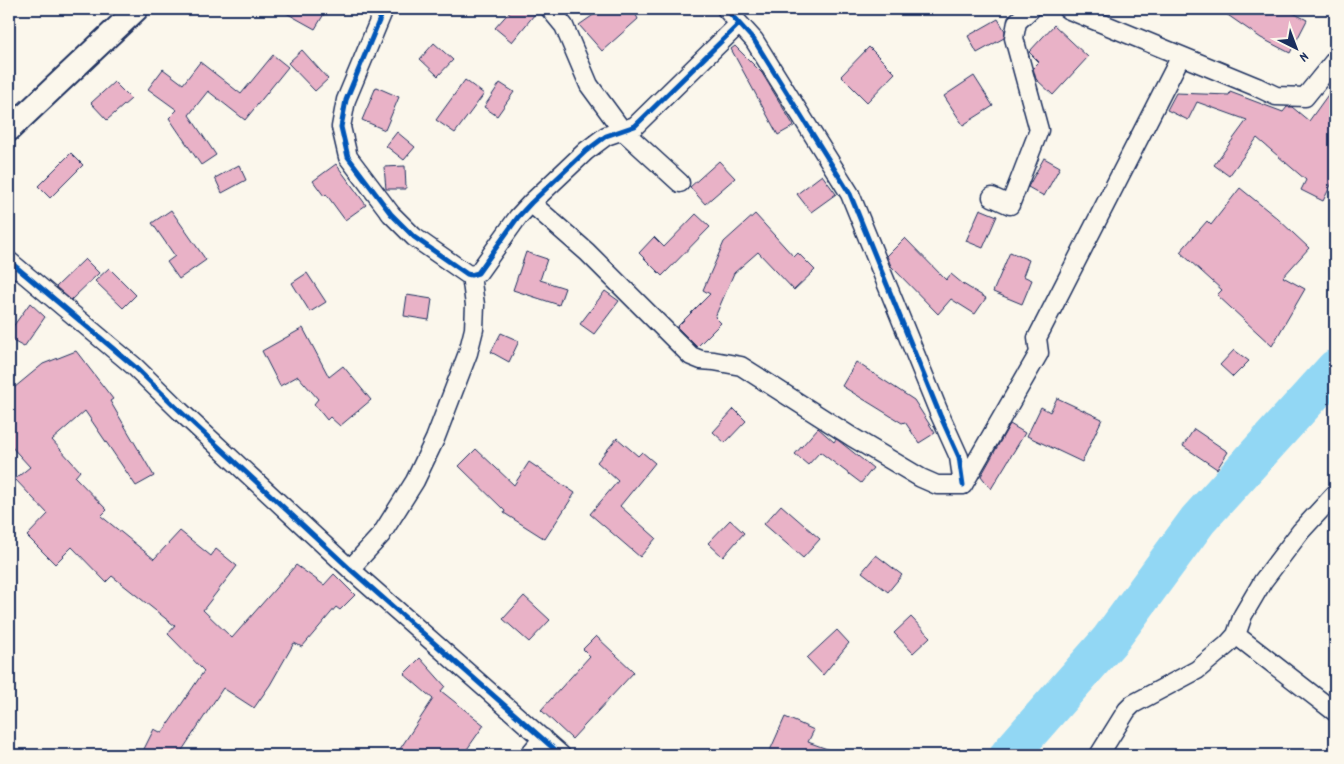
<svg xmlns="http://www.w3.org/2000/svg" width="1344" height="764" font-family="Dekko,sans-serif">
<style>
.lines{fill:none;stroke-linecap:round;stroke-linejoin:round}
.river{stroke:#92d7f4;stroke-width:39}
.building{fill:#e9b2c7;stroke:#1b2f5e}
.minor-casing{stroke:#1b2f5e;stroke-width:21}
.tertiary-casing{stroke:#1b2f5e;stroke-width:26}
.minor{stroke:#fbf7ec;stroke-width:18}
.tertiary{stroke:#fbf7ec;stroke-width:22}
.cycleway-casing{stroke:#fbf7ec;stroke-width:8}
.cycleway{stroke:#0057b8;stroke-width:5}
</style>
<rect width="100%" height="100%" fill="#fbf7ec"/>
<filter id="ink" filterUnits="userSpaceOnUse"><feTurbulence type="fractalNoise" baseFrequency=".02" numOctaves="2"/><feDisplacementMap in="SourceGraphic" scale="10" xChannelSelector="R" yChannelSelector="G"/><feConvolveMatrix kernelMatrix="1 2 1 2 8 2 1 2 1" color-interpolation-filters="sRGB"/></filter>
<g filter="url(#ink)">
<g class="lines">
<path class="river" d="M1009 755 1110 640 1198 520 1335 369"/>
</g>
<path class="building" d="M279 9H327L315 29Z
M512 9H539L512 42 495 28Z
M602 9H633L638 19 602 51 579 25Z
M1219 9H1285L1307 20 1290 53 1261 38Z
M998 19 1005 31 1004 38 977 53 968 36Z
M1054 25 1088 57 1053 95 1036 79 1033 68 1039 62 1029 52Z
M434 43 453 60 438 76 420 59Z
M735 46 762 73 794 126 778 135 731 49Z
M869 47 895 73 867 102 841 76Z
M302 50 328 79 315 91 288 63Z
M273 55 288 67 245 120 208 91 189 115 216 155 201 165 169 118 177 110 148 89 163 69 183 84 200 62 241 94Z
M974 76 993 106 963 125 944 96Z
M465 80 484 94 455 133 436 120Z
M114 82 131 99 107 120 91 103Z
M500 83 514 92 497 116 484 107Z
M1335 85V177L1323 201 1301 190 1306 180 1257 138 1229 176 1214 165 1247 120 1197 102 1188 120 1167 110 1176 93 1229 95 1230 92 1283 112 1287 107H1292L1309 121Z
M376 87 399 97 385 130 362 120Z
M397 132 415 147 404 160 386 146Z
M71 153 83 165 50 198 38 186Z
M1044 158 1060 167 1044 196 1028 187Z
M719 161 735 178 705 204 690 187Z
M336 164 366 205 345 220 326 194 324 196 313 181Z
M239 165 246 180 222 193 215 178Z
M405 166 406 189H386L384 167Z
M822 175 836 194 811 212 797 194Z
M1240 188 1277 218 1309 248 1283 277 1305 289 1272 346 1217 295 1222 290 1180 252 1207 221 1211 225Z
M980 209 997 216 983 248 966 241Z
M171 210 206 260 179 279 167 262 175 256 152 223Z
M696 214 710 227 662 276 639 253 654 237 664 247Z
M755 214 794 257 798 253 815 270 794 290 758 252 734 273 715 317 721 323 697 347 677 327 710 294 703 290 724 242Z
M905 238 946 280 951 274 963 284 986 298 975 314 951 299 938 314 891 266 887 256Z
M526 252 547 259 540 280 565 288 559 305 513 290Z
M1010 252 1029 260 1023 276 1032 280 1022 304 993 292Z
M85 259 99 273 71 300 56 287Z
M109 268 136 295 123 308 95 281Z
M307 273 326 302 310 312 292 283Z
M605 291 619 301 594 334 580 324Z
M407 295 432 299 429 320 404 316Z
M30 303 45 317 24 347 9 339V332Z
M303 328 329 377 343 366 371 400 340 426 330 417 327 420 314 404 318 399 298 376 280 386 262 351Z
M501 333 519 341 509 362 491 352Z
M1234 350 1249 361 1233 377 1220 365Z
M76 351 113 399 110 401 154 476 136 486 85 411 52 440 80 471 75 477 107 510 101 516 154 559 180 531 211 556 216 549 237 566 203 610 232 638 296 565 324 585 334 574 355 595 340 610 336 607 302 647 294 643 270 685 254 708 223 688 179 755H141L154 729 162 733 204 671 168 634 175 626 112 576 106 582 72 547 55 564 27 536 48 514 15 479 30 467 9 444V392L43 364Z
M856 362 914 400 935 433 919 443 905 422 902 423 842 386Z
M1057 398 1102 419 1082 462 1027 436 1041 407 1050 412Z
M734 409 746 421 725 443 713 432Z
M1010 424 1025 433 991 489 981 476Z
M818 428 834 442 836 439 839 441 873 468 861 483 820 452 808 465 795 454Z
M1194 429 1228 452 1217 469 1183 446Z
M617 438 638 456 642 452 655 463 620 506 656 538 640 557 590 514 618 481 597 462Z
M476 449 514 485 529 462 575 493 545 539 504 513 505 511 459 466Z
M781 505 820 539 803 558 764 524Z
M730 520 744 533 723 557 708 543Z
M876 555 902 575 888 592 862 572Z
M524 596 550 620 529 642 503 619Z
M911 617 930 637 913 653 894 633Z
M837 630 849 643 823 675 807 658Z
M596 636 634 672 572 739 541 710 590 656 583 649Z
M420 658 445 686 441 691 484 725 463 755H396L433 699 404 674Z
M785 717 814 730 808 742 838 753V755H768Z"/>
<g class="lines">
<defs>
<path id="minor" d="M384 9 346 100 341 127 348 157 391 214 414 237 467 274 471 275 478 273 518 217 531 203 586 151 606 136 635 126 739 24
M550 9 564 26 589 85 622 130 680 183
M726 9 754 40 850 194 940 415 959 457 963 485
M1067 9 1257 87 1276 96 1305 97 1335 60
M992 197 1010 205 1039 130 1014 38 1017 22 1031 9
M531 203 587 252 691 356 701 360 714 361 741 366 852 437 921 478 937 485H963
M9 261 135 367 180 411 350 569 561 755
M963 485 1039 353 1037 338 1181 56
M350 569 381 535 415 481 435 439 468 353 474 329 475 305 471 275
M1236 635 1335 712
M529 755 543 738
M1099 755 1127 710 1133 704 1197 670 1227 645 1236 635 1243 615 1263 581 1301 531 1335 494"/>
<path id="tertiary" d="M9 130 137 9"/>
</defs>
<use href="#minor" class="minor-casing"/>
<use href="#tertiary" class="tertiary-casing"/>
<use href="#minor" class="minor"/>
<use href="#tertiary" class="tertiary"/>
<defs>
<path id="cycleway" d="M384 9 346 100 341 127 348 157 391 214 414 237 467 274 471 275 478 273 518 217 531 203 586 151 606 136 635 126 739 24
M726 9 754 40 850 194 940 415 959 457 963 485
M9 261 135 367 180 411 350 569 561 755"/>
</defs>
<use href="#cycleway" class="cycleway-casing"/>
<use href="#cycleway" class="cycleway"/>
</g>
</g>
<rect width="1344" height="764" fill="none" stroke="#fbf7ec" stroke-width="30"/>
<rect x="15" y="15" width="1314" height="734" fill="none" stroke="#1b2f5e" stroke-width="2" filter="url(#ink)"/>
<g transform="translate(1296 48) rotate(138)" stroke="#fbf7ec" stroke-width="4" paint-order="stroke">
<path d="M0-4L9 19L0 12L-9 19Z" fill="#1b2f5e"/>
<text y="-8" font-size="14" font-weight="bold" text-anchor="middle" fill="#1b2f5e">N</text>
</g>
</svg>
